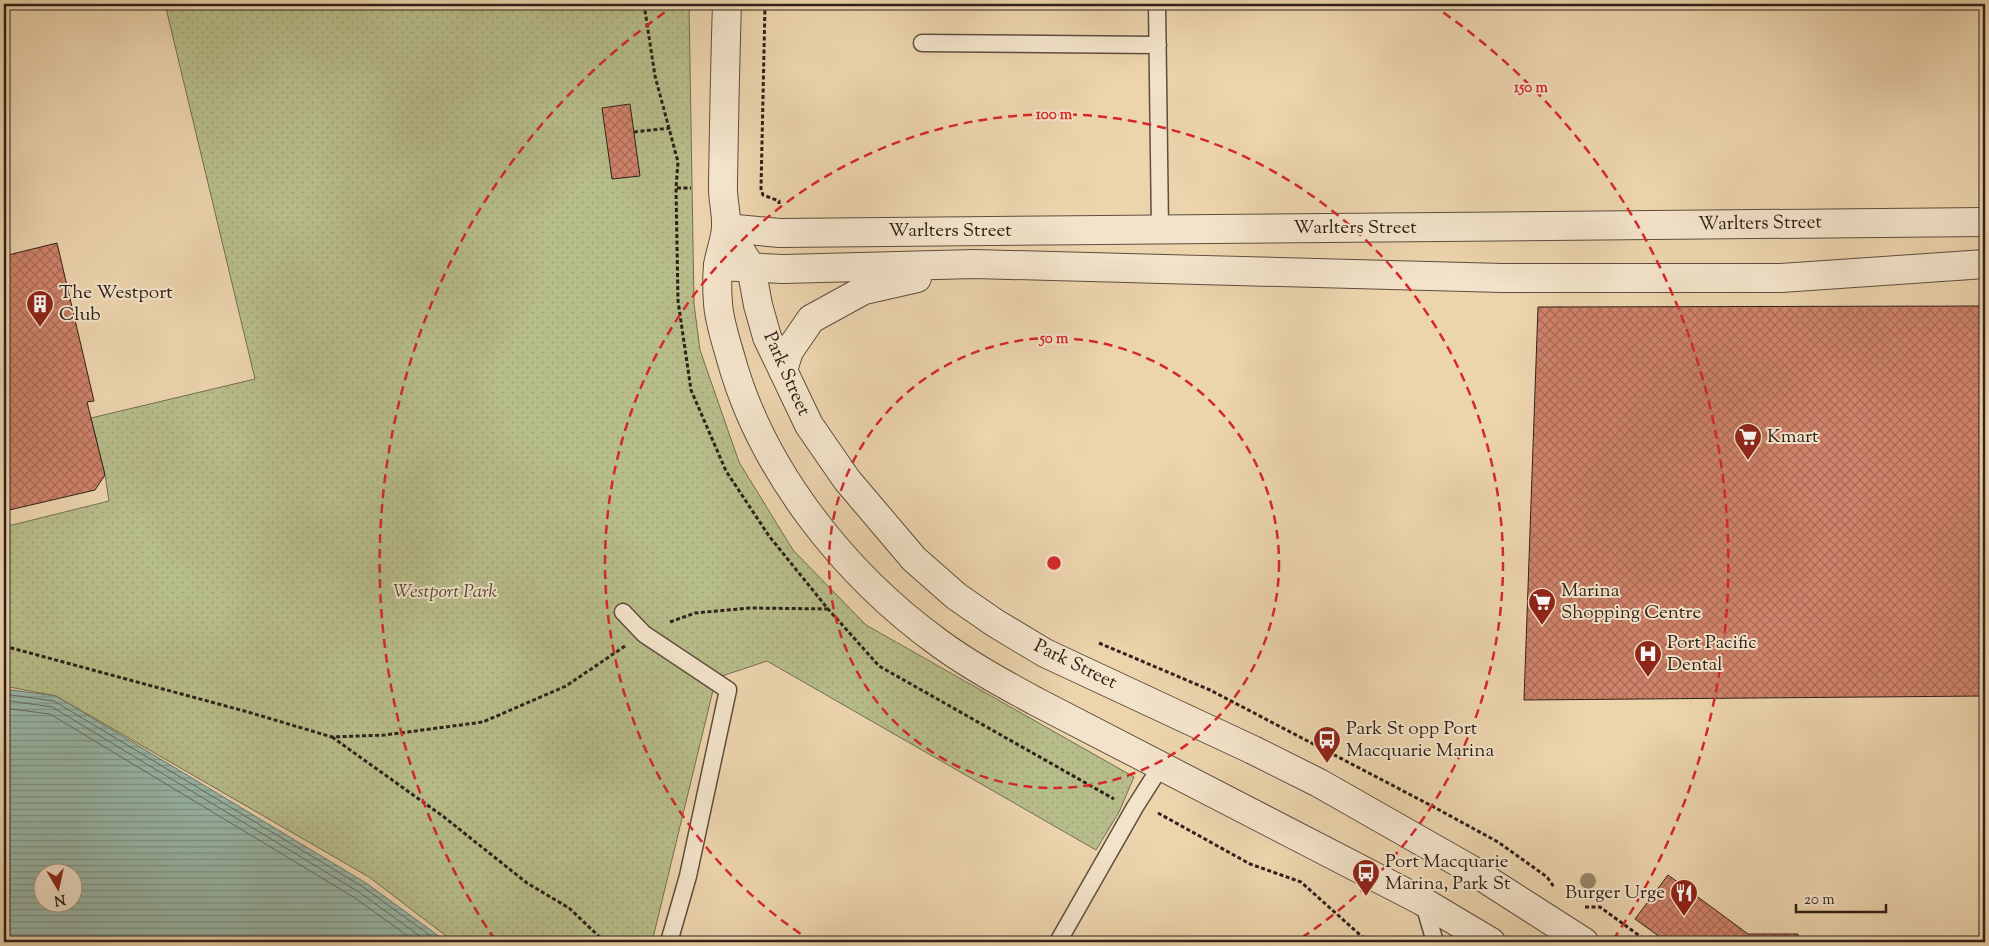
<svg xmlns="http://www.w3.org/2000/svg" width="1989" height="946" font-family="'Sorts Mill Goudy',serif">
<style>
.park{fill:url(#park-dots);stroke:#736f52}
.water{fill:url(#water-rules);stroke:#6f7c6f;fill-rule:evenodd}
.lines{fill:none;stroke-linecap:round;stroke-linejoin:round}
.shore{stroke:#646c61;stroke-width:1}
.building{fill:url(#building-cross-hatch);stroke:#2f2119}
.service-casing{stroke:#5e4e3e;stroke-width:19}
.minor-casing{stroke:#5e4e3e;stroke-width:30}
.tertiary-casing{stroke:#5e4e3e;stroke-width:30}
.path{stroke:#2f2119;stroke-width:3;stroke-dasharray:4 2.5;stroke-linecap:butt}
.service{stroke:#f3e3ca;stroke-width:16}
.minor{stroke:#f3e3ca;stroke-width:28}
.tertiary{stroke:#f3e3ca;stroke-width:28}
.tree{fill:#97876b}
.ring{fill:none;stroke:#d62828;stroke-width:2.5;stroke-dasharray:9 6}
.labels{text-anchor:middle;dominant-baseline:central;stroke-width:4;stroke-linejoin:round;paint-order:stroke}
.street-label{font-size:19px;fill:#2f2119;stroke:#f3e3ca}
.poi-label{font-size:19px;fill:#2f2119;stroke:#f3e3ca;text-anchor:start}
.park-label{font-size:19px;font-style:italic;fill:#514835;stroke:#f3e3ca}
.centre{fill:#d62828;stroke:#f3e3ca;stroke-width:2.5}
.ring-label{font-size:15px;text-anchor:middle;font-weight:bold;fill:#d62828;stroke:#f3e3ca;stroke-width:4;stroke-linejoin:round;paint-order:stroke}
</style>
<defs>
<pattern id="park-dots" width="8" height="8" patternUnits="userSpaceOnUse" patternTransform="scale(1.25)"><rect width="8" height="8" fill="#b7bd8a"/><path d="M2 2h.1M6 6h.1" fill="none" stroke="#9ea276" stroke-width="1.8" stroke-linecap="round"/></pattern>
<pattern id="water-rules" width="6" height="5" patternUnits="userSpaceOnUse" patternTransform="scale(1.25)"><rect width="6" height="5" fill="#99b8a9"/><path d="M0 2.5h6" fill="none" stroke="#7d9589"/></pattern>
<pattern id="building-cross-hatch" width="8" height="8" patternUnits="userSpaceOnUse" patternTransform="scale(1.25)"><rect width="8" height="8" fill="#d0836a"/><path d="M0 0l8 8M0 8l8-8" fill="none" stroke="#a96b56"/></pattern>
</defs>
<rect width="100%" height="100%" fill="#ecd4ad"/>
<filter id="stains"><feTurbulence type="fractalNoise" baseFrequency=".004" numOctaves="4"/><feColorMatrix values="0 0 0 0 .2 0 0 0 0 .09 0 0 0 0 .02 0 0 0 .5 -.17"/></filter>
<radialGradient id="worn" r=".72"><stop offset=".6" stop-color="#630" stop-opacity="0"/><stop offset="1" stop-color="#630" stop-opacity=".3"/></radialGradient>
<path class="park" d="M165 4H689L694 304 700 350 739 462 793 550 866 625 1134 777 1119 812 1096 850 767 661 716 678 652 942H454L369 877 56 696 4 686V527L109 501 105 475 91 418 255 379Z"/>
<path class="water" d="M4 689 56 696 366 883 447 942H4ZM42 874H72V904H42Z"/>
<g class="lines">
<path class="shore" d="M4 694 54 701 363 887 439 942
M4 700 52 707 359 892 428 942
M4 708 50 714 355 898 416 942"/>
</g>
<path class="building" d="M630 104 640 176 612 179 602 108Z
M57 243 94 401 87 402 105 475 95 490 5 511 4 256Z
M1985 306V696L1524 700 1538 307Z
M1668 875 1748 934H1798V942H1667L1635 919Z"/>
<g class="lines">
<defs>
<path id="service" d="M1157 4 1160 229
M922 43 1158 45
M623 612 644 634 728 690 688 876 669 942
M1423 901 1435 942
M1058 942 1135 807 1161 766"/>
<path id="minor" d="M726 228 780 233 1985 222
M718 266 783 269 975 264 1503 278H1781L1985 264
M783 370 789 351 811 319 864 290 917 278"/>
<path id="tertiary" d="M727 4C725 63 724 123 723 183 722 198 727 213 726 228 725 241 720 253 718 265 717 277 717 291 718 303 719 321 726 341 731 359 762 471 845 575 939 643 969 665 1002 683 1035 701L1422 901 1491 942
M726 228 751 267 758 305 767 337 809 425 847 480 914 559 956 596 995 623 1045 653 1253 750 1319 783 1470 869 1584 942"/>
</defs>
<use href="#service" class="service-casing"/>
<use href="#minor" class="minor-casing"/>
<use href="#tertiary" class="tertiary-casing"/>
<path class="path" d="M644 4 655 76 678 162 676 188 678 301 691 390 726 471 769 536 828 609 879 666 1114 799
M765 4 761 189 763 195 779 201V204
M634 132 670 128
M677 188H691
M670 622 695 613 750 608 828 609
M1099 643 1210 690 1432 806 1498 842 1547 877 1554 887
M4 646 248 712 332 737 385 735 483 722 566 686 625 646
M332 737 444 817 527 883 569 908 605 942
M1158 813 1250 864 1301 882 1368 942
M1585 907H1600L1648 942"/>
<use href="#service" class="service"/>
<use href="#minor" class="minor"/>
<use href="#tertiary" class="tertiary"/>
</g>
<circle class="tree" cx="1588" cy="881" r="8"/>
<g class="ring">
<circle cx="1054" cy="563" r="225"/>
<path d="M813 942A449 449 0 1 1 1295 942"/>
<path d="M495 940A674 674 0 0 1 677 4M1431 4A674 674 0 0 1 1613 940"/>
</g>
<defs>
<symbol id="building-pin" viewBox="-11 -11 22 30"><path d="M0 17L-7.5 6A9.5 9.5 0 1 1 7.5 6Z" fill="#8f2418" stroke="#f3e3ca"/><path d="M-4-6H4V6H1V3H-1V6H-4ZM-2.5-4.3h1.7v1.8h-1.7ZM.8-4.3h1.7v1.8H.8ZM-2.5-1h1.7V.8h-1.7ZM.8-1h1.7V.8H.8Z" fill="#fff"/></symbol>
<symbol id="supermarket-pin" viewBox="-11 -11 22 30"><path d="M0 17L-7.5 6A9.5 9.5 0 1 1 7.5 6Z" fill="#8f2418" stroke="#f3e3ca"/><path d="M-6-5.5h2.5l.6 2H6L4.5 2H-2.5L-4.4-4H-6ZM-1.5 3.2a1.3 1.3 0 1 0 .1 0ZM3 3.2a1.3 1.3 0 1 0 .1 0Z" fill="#fff"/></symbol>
<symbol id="hospital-pin" viewBox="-11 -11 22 30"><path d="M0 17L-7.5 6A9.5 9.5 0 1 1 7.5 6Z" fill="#8f2418" stroke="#f3e3ca"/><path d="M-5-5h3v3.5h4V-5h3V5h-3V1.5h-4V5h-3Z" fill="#fff"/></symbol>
<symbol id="bus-pin" viewBox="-11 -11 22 30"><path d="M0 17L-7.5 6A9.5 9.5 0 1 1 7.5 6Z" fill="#8f2418" stroke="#f3e3ca"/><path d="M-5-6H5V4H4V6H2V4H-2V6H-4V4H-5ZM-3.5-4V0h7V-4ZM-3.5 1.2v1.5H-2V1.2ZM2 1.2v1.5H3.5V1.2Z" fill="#fff"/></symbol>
<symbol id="restaurant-pin" viewBox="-11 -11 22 30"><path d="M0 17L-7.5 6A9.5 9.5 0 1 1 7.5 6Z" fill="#8f2418" stroke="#f3e3ca"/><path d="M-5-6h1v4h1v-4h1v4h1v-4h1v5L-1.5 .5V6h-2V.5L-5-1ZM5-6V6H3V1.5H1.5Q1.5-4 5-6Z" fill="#fff"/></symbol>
</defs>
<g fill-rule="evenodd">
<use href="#building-pin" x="24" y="288" width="32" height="43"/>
<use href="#supermarket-pin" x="1732" y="421" width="32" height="43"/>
<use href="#supermarket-pin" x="1526" y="586" width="32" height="43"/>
<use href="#hospital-pin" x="1632" y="638" width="32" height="43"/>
<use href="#bus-pin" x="1311" y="724" width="32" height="43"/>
<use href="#bus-pin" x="1350" y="857" width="32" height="43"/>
<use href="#restaurant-pin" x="1668" y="877" width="32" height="43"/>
</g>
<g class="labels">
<g class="street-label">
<text transform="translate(1760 224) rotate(-1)">Warlters Street</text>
<text x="1355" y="228">Warlters Street</text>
<text x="950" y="231">Warlters Street</text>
<text transform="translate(786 374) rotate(66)">Park Street</text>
<text transform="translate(1075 665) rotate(26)">Park Street</text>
</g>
<g class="poi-label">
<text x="59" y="293">The Westport<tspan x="59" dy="22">Club</tspan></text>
<text x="1767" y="437">Kmart</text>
<text x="1561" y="591">Marina<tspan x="1561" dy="22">Shopping Centre</tspan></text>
<text x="1667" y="643">Port Pacific<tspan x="1667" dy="22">Dental</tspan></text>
<text x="1346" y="729">Park St opp Port<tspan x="1346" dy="22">Macquarie Marina</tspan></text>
<text x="1385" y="862">Port Macquarie<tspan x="1385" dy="22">Marina, Park St</tspan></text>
<text x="1665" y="893" text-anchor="end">Burger Urge</text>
</g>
<g class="park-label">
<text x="445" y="592">Westport Park</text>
</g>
</g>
<circle cx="1054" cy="563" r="8" class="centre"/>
<g class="ring-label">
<text x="1531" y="92">150 m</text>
<text x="1054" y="119">100 m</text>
<text x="1054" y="343">50 m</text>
</g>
<rect width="1989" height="946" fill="none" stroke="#ecd4ad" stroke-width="20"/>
<rect x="5" y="5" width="1979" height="936" fill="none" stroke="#2f2119" stroke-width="2.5"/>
<rect x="10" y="10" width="1969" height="926" fill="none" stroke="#2f2119"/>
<g transform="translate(58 888) rotate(171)"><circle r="24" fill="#f3e3ca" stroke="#a59583"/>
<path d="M0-4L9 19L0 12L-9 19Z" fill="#8f2418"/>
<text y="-8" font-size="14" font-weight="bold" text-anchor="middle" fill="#2f2119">N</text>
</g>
<path d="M1796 904v8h90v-8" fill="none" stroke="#2f2119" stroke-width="2.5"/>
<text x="1804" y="904" font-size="15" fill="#2f2119" stroke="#f3e3ca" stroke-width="4" paint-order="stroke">20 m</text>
<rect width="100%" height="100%" filter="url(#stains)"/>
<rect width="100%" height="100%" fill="url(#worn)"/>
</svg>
